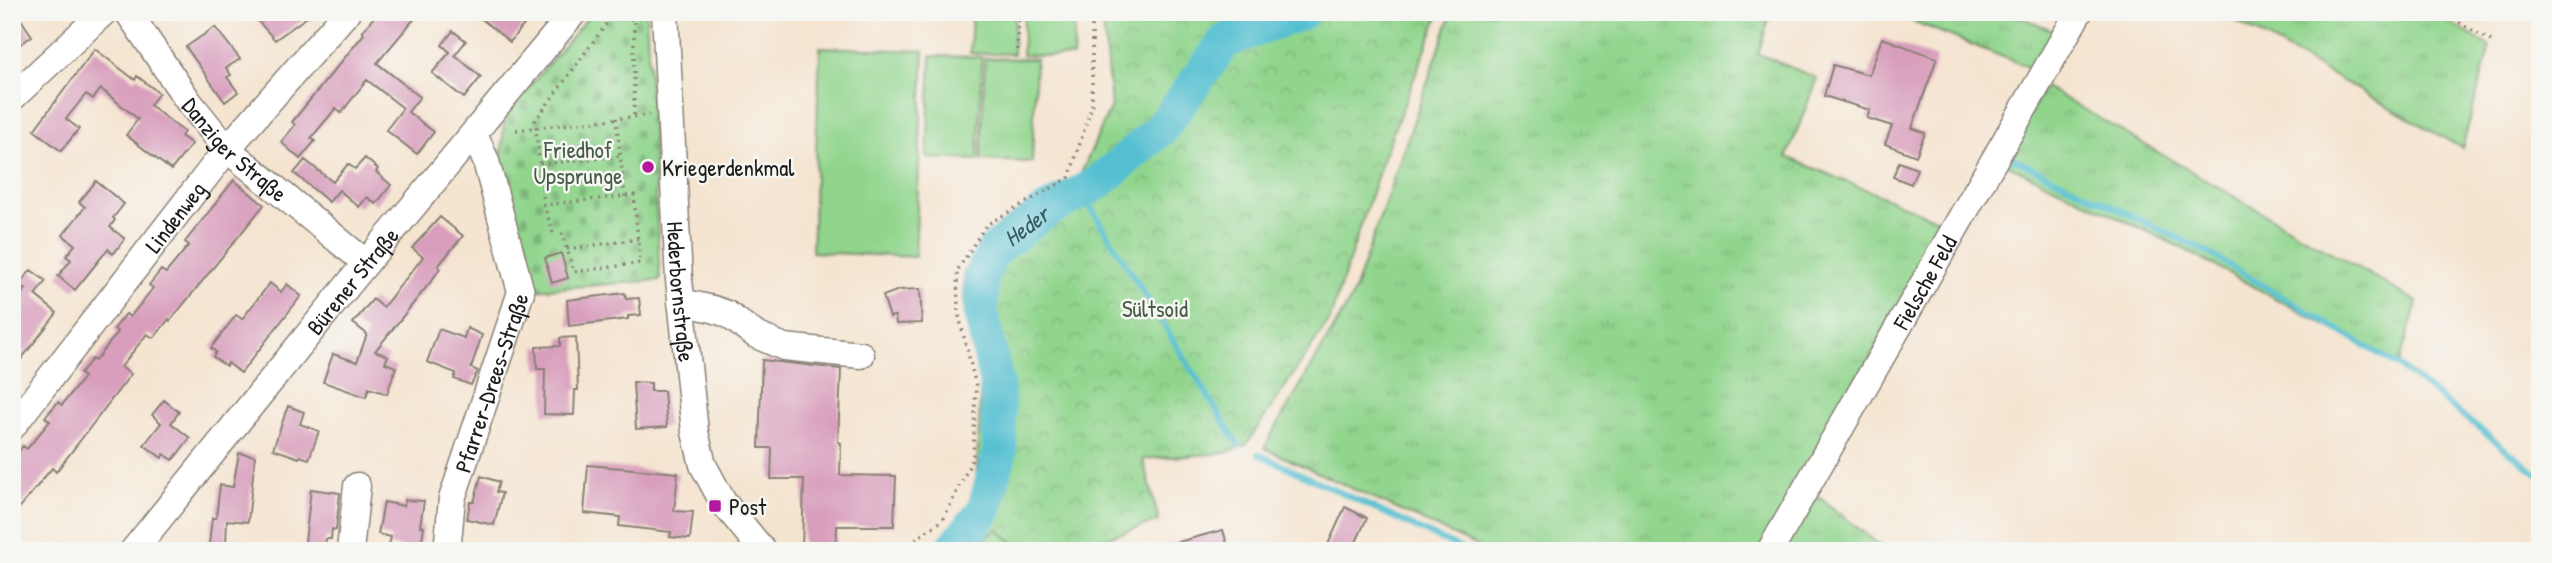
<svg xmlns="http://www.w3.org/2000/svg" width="2552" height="563" font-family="'Patrick Hand',sans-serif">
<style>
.grass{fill:url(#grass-tufts);stroke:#567854;stroke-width:2}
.cemetery{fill:url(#cemetery-stones);stroke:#567854;stroke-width:2}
.park{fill:url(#park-crowns);stroke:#567854;stroke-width:2}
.pitch{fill:#91d58d;stroke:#567854;stroke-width:2}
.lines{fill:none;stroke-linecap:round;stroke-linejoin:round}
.stream{stroke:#55bfd1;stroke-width:6}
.river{stroke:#55bfd1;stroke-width:35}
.building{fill:#d89ebc}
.minor-casing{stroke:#888076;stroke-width:29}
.path{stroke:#888076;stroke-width:3.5;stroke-dasharray:2 5;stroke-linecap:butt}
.minor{stroke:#fff;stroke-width:26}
.poi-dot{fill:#b5179e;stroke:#f6f6f2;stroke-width:2.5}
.labels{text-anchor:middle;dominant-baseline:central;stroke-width:5;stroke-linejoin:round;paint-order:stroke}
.street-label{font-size:23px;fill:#1c1c1c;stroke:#f6f6f2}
.park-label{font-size:23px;fill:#455d44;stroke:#f6f6f2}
.poi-label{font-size:23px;fill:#1c1c1c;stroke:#f6f6f2;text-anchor:start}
.water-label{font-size:24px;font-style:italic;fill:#335d64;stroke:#f6f6f2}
</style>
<defs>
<pattern id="grass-tufts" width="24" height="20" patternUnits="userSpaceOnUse" patternTransform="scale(1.75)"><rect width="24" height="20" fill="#91d58d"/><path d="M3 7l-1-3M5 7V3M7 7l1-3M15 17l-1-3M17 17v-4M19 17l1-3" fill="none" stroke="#7cb679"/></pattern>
<pattern id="cemetery-stones" width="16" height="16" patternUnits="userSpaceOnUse" patternTransform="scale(1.75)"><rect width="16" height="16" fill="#91d58d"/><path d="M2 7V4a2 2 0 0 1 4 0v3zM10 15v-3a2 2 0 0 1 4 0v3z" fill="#7cb679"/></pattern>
<pattern id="park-crowns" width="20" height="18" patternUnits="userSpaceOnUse" patternTransform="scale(1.75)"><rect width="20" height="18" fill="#91d58d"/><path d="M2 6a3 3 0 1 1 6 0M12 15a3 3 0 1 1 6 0" fill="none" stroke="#7cb679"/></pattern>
</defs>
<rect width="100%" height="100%" fill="#f6f6f2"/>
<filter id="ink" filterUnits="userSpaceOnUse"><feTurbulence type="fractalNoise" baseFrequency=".0143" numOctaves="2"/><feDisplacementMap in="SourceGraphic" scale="14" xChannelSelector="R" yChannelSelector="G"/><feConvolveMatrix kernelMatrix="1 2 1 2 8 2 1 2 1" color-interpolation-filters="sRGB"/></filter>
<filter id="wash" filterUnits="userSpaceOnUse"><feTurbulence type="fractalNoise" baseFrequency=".00686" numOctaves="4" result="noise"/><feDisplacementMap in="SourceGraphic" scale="28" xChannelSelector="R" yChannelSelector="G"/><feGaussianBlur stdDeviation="1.57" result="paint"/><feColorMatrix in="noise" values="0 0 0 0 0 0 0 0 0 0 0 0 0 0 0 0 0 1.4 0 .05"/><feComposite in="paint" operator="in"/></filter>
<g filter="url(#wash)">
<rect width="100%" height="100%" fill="#f5e4d0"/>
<path class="grass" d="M1452 12H1771L1758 54 1817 78 1787 157 1944 222 1801 483 1887 551H1488L1264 448 1352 297Z
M1890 12H2008L2055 31 2033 69Z
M2220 12H2431L2490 46 2462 148Z
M2045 87 2417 302 2399 365 2182 248 2002 162Z
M997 529 1023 551H970Z"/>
<path class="cemetery" d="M592 12H646L660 280 534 290 500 167 505 116Z"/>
<path class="park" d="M1102 12H1440L1386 150 1329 321 1246 445 1226 453 1143 459 1159 521 1064 551H1023L997 529 969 551H939L975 509 981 379 964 306V271L991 234 1079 178 1111 106Z"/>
<path class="pitch" d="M972 12H1015L1013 54 970 53Z
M1024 12H1075L1073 57 1022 55Z
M820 47 924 51 915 257 812 252Z
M931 56 982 57 978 160 927 158Z
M985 58 1036 59 1032 162 981 160Z"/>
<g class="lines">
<path class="stream" d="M2012 158 2207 252 2399 366 2540 476
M1081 192 1239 446
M1258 454 1466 551"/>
<path class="river" id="s1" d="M951 551 984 511 1000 452 997 386 981 313V275L995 249 1046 211 1098 183 1162 128 1225 41 1303 12"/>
</g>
<g id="blocks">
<path class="building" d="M12 12H16L32 36 12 50Z
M265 12H314L275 40 256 19Z
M378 12H420L377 63 420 97 408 112 434 132 417 154 386 130 403 108 367 80 341 113 336 108 311 138 315 141 300 159 281 142 295 125 292 122 364 34 362 32Z
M473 12H517L527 21 510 42Z
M215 27 240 59 226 68 231 75 227 77 238 92 225 102 186 47Z
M453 31 466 41 455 55 481 77 464 98 432 73 450 52 442 45Z
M1882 38 1937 58 1912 128 1925 133 1916 156 1885 144 1892 126 1867 118 1870 110 1824 96 1833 65 1869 75Z
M95 49 135 80 137 76 159 93 150 105 184 132 181 136 192 144 171 170 126 135 138 119 101 89 93 99 86 94 66 119 79 129 61 151 34 130Z
M365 158 378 169 376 172 391 185 376 204 367 197 359 207 339 190 329 202 294 173 305 160 333 182 348 164 355 169Z
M1899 162 1917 169 1911 184 1893 177Z
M234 180 264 205 170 321 169 319 154 338 147 334 121 367 131 374 56 472 52 468 12 517V460L23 446 27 449 50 421 45 417 58 402 62 405 84 377 80 374 92 359 95 361 118 332 114 329 126 314 130 317 153 288 149 285 161 270 166 273 189 245 185 242Z
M96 181 124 204 113 218 115 220 110 227 125 239 113 254 108 249 75 290 58 276 71 260 66 256 75 245 63 235 85 207 79 202Z
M440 217 463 236 438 266 440 268 433 279 375 351 388 356 385 363 396 367 387 394 369 388 366 397 323 382 333 354 357 362 367 334 353 323 373 299 383 307 423 257 412 248Z
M561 253 568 278 552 283 545 258Z
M31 270 46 281 35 295 57 313 12 371V314L18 306 14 303 26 289 19 284Z
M270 283 281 292 287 284 301 296 241 373 228 363 226 366 213 357 216 352 211 348 236 315 242 319Z
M920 289 922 323 896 324 895 316 890 317 883 296 899 290Z
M625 293 626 299 639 298 641 315 628 316V319L569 326 567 300Z
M467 328 482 335 471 368 478 371 471 385 454 379 456 373 427 362 439 329 464 338Z
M576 337 578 390H575L574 415 544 414 545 369H537L536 347 560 346V338Z
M762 360 841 369 838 442 841 443 840 475 896 476 894 526H837L836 551 802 550 804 479H771L772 448H759Z
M633 382 651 383V391H664L667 427 636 429Z
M164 400 179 412 171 423 190 438 173 460 164 454 162 458 144 445 161 423 152 415Z
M288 406 304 412 300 424 319 431 309 459 300 456 299 458 273 449Z
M239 453 255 456 248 522 227 520 226 545 209 544 212 518H216L220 485 233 487Z
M588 465 678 473 674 511 693 512 690 539 670 537 671 532 619 526 620 517 584 513Z
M481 476 499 482 496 492 502 493 494 525 467 519 470 502H474Z
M311 489 340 493 336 530 332 529 331 539H326L324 551H304Z
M405 500 424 501 420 526 424 527 420 551 389 545 391 537 378 534 384 502 404 506Z
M1345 507 1367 518 1352 551H1325Z
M1223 530 1229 551H1164L1163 546Z"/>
</g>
</g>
<g filter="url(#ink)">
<use href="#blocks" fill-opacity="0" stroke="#888076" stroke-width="2"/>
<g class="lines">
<defs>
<g id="minor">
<path id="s2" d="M128 12 189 102 227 149 366 263"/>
<path id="s3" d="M665 12 679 280 695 432 703 465 723 502 763 551"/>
<path d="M12 98 104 12"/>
<path d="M681 302 713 309 727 314 756 335 784 347 861 355"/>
<path id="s4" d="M12 427 227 149 347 12"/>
<path id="s5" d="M133 551 366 263 574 12"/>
<path d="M350 551 357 486"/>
<path id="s6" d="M447 551 452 499 521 292 486 161 474 134"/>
<path id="s7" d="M1770 551 2079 12"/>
</g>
</defs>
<use href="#minor" class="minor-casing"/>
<path class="path" d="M2441 12 2491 41
M1017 50 1019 12
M616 118 625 197
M516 130 649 115
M540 164 620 156
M544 205 535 121 610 19H634V116
M553 233 544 205 634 195 640 263 574 272 561 230
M567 249 638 239
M898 551 943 520 973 458 976 386 958 312 957 271 986 225 1069 178 1092 105V12"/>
<use href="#minor" class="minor"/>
</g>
</g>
<g class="poi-dot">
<circle cx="648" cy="167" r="7"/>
<rect x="708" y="499" width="14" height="14" rx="3.5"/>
</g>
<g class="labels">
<g class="street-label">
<text stroke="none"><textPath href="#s2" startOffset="175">Danziger Straße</textPath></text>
<text stroke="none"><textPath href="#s4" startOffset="266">Lindenweg</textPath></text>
<text stroke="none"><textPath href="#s5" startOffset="348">Bürener Straße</textPath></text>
<text stroke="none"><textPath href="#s7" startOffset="310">Fielsche Feld</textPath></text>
<text stroke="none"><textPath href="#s3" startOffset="280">Hederbornstraße</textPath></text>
<text stroke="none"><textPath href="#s6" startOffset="175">Pfarrer-Drees-Straße</textPath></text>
</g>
<g class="park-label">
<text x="578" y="149">Friedhof<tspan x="578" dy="26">Upsprunge</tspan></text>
<text x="1155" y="308">Sültsoid</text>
</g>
<g class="poi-label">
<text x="662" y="167">Kriegerdenkmal</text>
<text x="729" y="506">Post</text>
</g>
<g class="water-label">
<text stroke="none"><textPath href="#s1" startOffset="360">Heder</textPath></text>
</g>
</g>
<rect width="2552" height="563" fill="none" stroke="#f6f6f2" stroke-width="42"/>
</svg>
